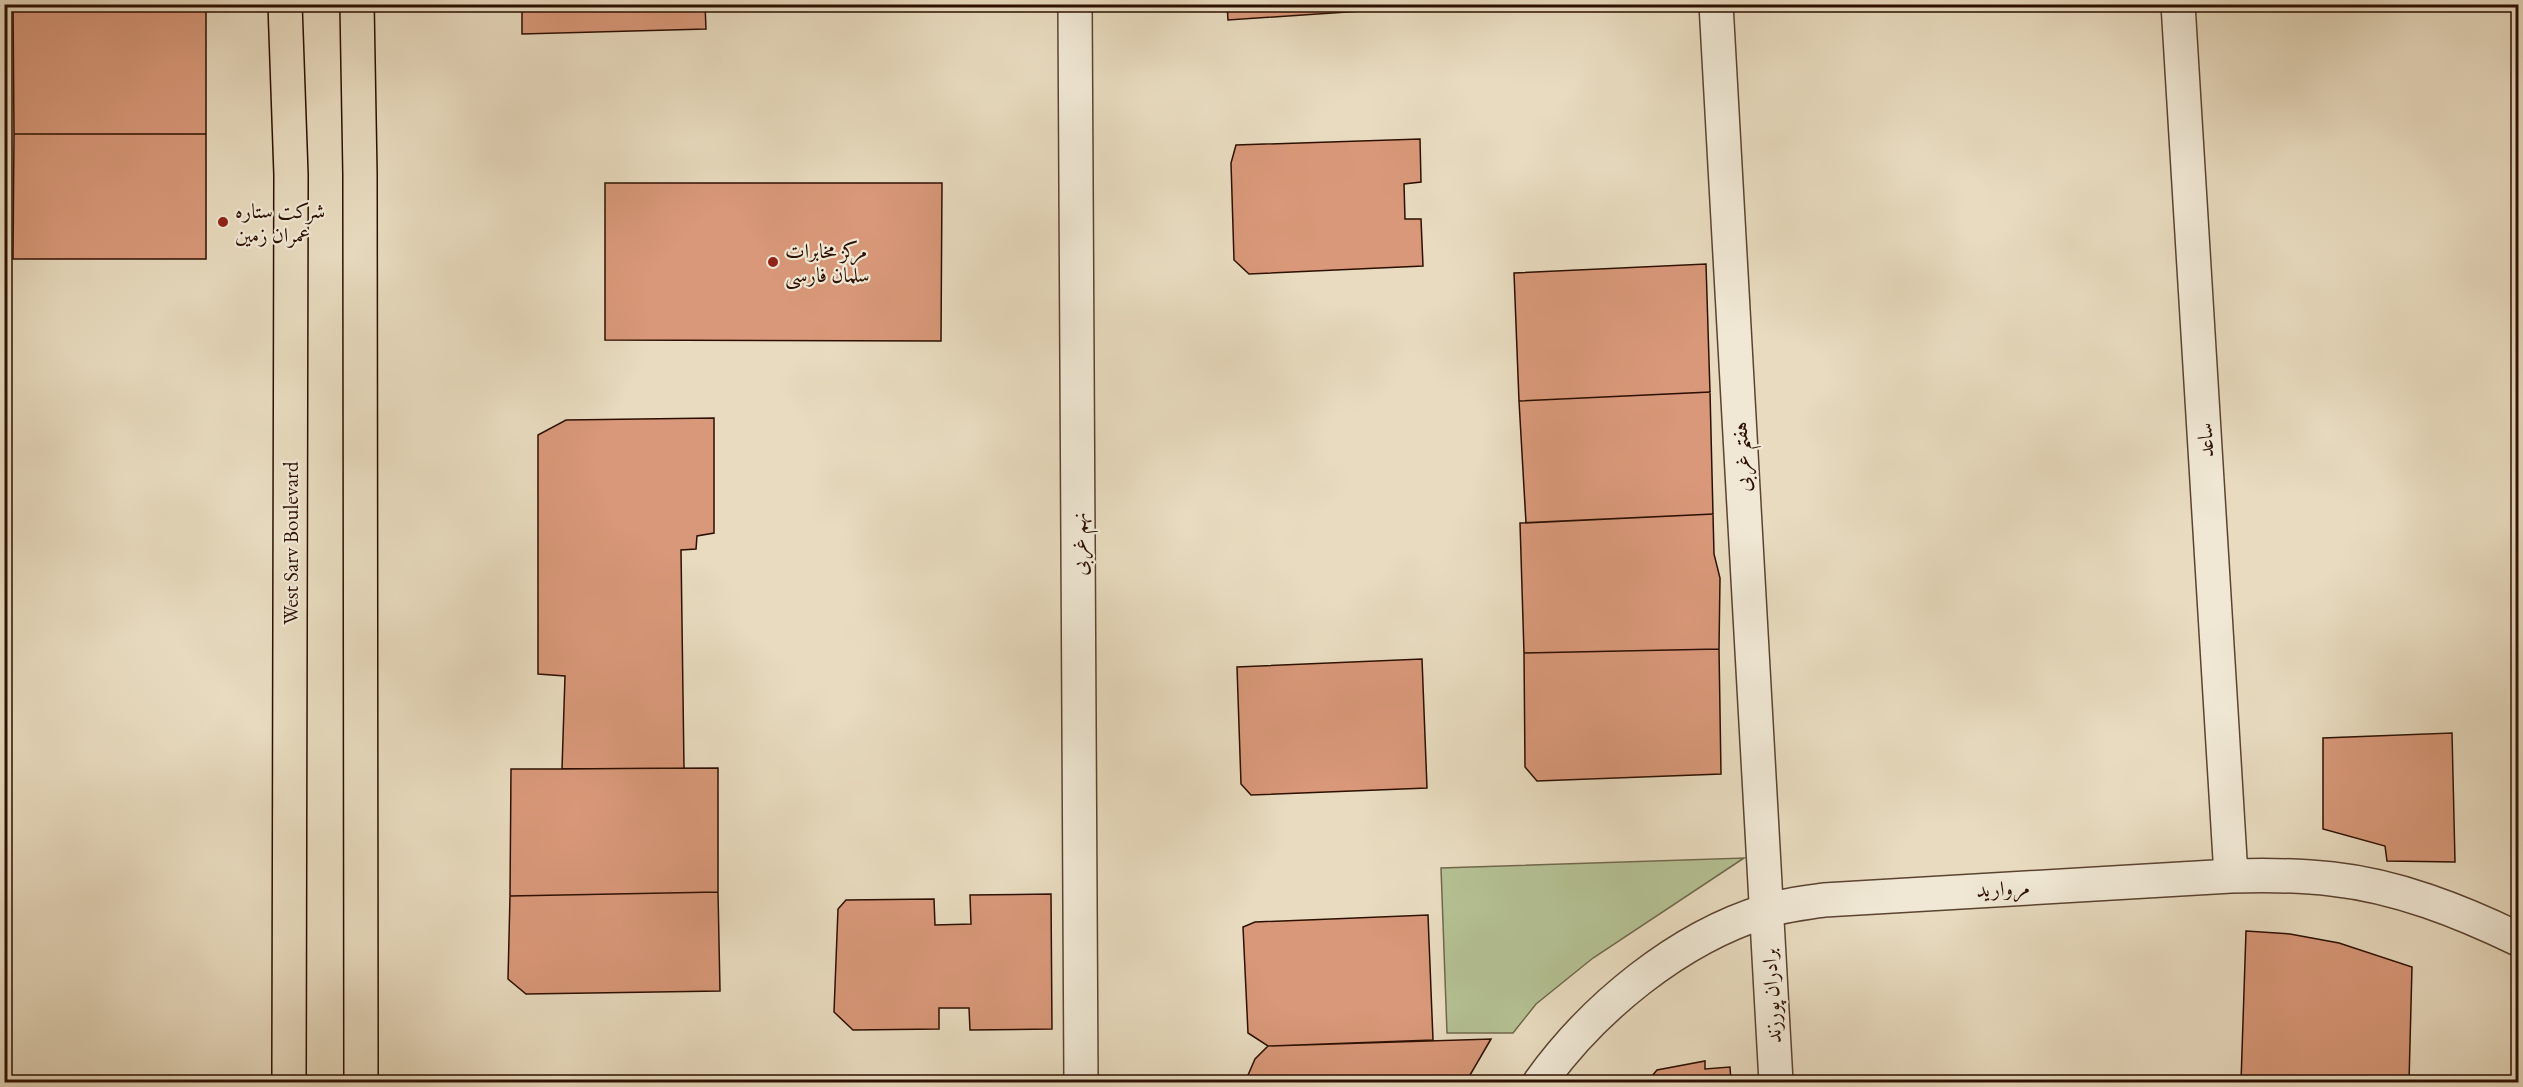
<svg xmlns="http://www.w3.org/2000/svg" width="2523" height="1087" font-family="'EB Garamond',Amiri,serif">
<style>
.green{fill:#b4c194;stroke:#70684b;stroke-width:1.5}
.building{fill:#d89879;stroke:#2d1002;stroke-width:1.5}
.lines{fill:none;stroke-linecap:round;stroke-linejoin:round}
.minor-casing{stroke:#5c4331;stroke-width:36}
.major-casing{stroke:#2d1002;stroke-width:36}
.minor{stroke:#f0e8d5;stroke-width:33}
.major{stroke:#e8dbbf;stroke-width:33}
.poi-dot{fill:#8f2418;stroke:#f0e8d5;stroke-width:2}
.labels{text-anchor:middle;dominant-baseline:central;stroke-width:4.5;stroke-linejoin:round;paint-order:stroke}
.poi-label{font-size:21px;fill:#2d1002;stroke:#f0e8d5;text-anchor:start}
.street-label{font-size:21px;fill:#2d1002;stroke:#f0e8d5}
</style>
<rect width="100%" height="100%" fill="#e8dbbf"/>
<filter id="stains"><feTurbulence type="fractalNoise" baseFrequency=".00333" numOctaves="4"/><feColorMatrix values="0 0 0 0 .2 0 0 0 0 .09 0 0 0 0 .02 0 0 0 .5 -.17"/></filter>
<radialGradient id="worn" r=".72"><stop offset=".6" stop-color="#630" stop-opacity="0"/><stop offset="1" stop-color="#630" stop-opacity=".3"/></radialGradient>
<path class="green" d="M1744 858 1593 958 1536 1004 1513 1033H1447L1441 868Z"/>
<path class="building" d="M13 4H206V134H14Z
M522 4H705L706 29 522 34Z
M1227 4H1420V7L1228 20Z
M14 134H206V259H13Z
M1420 139 1421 182 1404 184 1405 219H1421L1423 266 1249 274 1234 260 1231 163 1236 145Z
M605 183H942L941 341 605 340Z
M1706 264 1710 392 1519 401 1514 273Z
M1710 392 1713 514 1526 523 1519 401Z
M714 418V533L697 536 696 549 681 550 684 768 562 769 565 676 538 674V435L566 420Z
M1713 514 1714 554 1720 578 1719 649 1524 653 1520 523Z
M1719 649 1721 774 1537 781 1525 767 1524 653Z
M1422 659 1427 788 1251 795 1241 784 1237 667Z
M2452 733 2455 862 2387 861 2385 846 2323 829V738Z
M718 768V892L510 896 511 769Z
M2518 785V877L2516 793Z
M718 892 720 991 526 994 508 979 510 896Z
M1051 894 1052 1029 970 1030 969 1008H939V1029L853 1030 834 1012 838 909 846 900 934 899 935 925 971 924 970 895Z
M1428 915 1433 1040 1268 1046 1248 1033 1243 927 1255 922Z
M2246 931 2290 934 2339 943 2412 967 2409 1082H2241Z
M1491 1039 1466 1082H1245L1255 1059 1268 1046Z
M1705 1061V1069L1730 1067 1731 1082H1647L1657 1070Z"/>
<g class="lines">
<defs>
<path id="minor" d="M1075 4 1081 1082
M1716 4 1776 1082
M2178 4 2231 876
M1540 1082C1593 1008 1678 938 1766 911 1784 905 1805 903 1824 900L2231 876C2264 875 2298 875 2332 879 2397 886 2460 911 2518 939"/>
<path id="major" d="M285 4 291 175 289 1082
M357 4 360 175 361 1082"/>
</defs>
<use href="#minor" class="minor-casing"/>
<use href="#major" class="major-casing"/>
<use href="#minor" class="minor"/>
<use href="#major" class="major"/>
</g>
<g class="poi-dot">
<circle cx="223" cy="222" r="6"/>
<circle cx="773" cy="262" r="6"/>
</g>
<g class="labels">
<g class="poi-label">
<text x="235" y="210">شرکت ستاره<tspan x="235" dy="24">عمران زمین</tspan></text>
<text x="785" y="250">مرکز مخابرات<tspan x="785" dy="24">سلمان فارسی</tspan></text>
</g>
<g class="street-label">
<text transform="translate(2205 440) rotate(-93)">ساعد</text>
<text transform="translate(1741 457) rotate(-93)">هفتم غربی</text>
<text transform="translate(290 543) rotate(-90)">West Sarv Boulevard</text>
<text transform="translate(1078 544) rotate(-90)">نهم غربی</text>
<text transform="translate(2003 888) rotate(-3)">مروارید</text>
<text transform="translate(1771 996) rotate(-93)">برادران پورزند</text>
</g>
</g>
<rect width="2523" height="1087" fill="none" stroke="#e8dbbf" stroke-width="24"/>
<rect x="6" y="6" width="2511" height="1075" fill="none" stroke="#2d1002" stroke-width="3"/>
<rect x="12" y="12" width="2499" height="1063" fill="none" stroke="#2d1002" stroke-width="1.5"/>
<rect width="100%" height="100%" filter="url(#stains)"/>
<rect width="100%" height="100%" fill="url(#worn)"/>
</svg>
